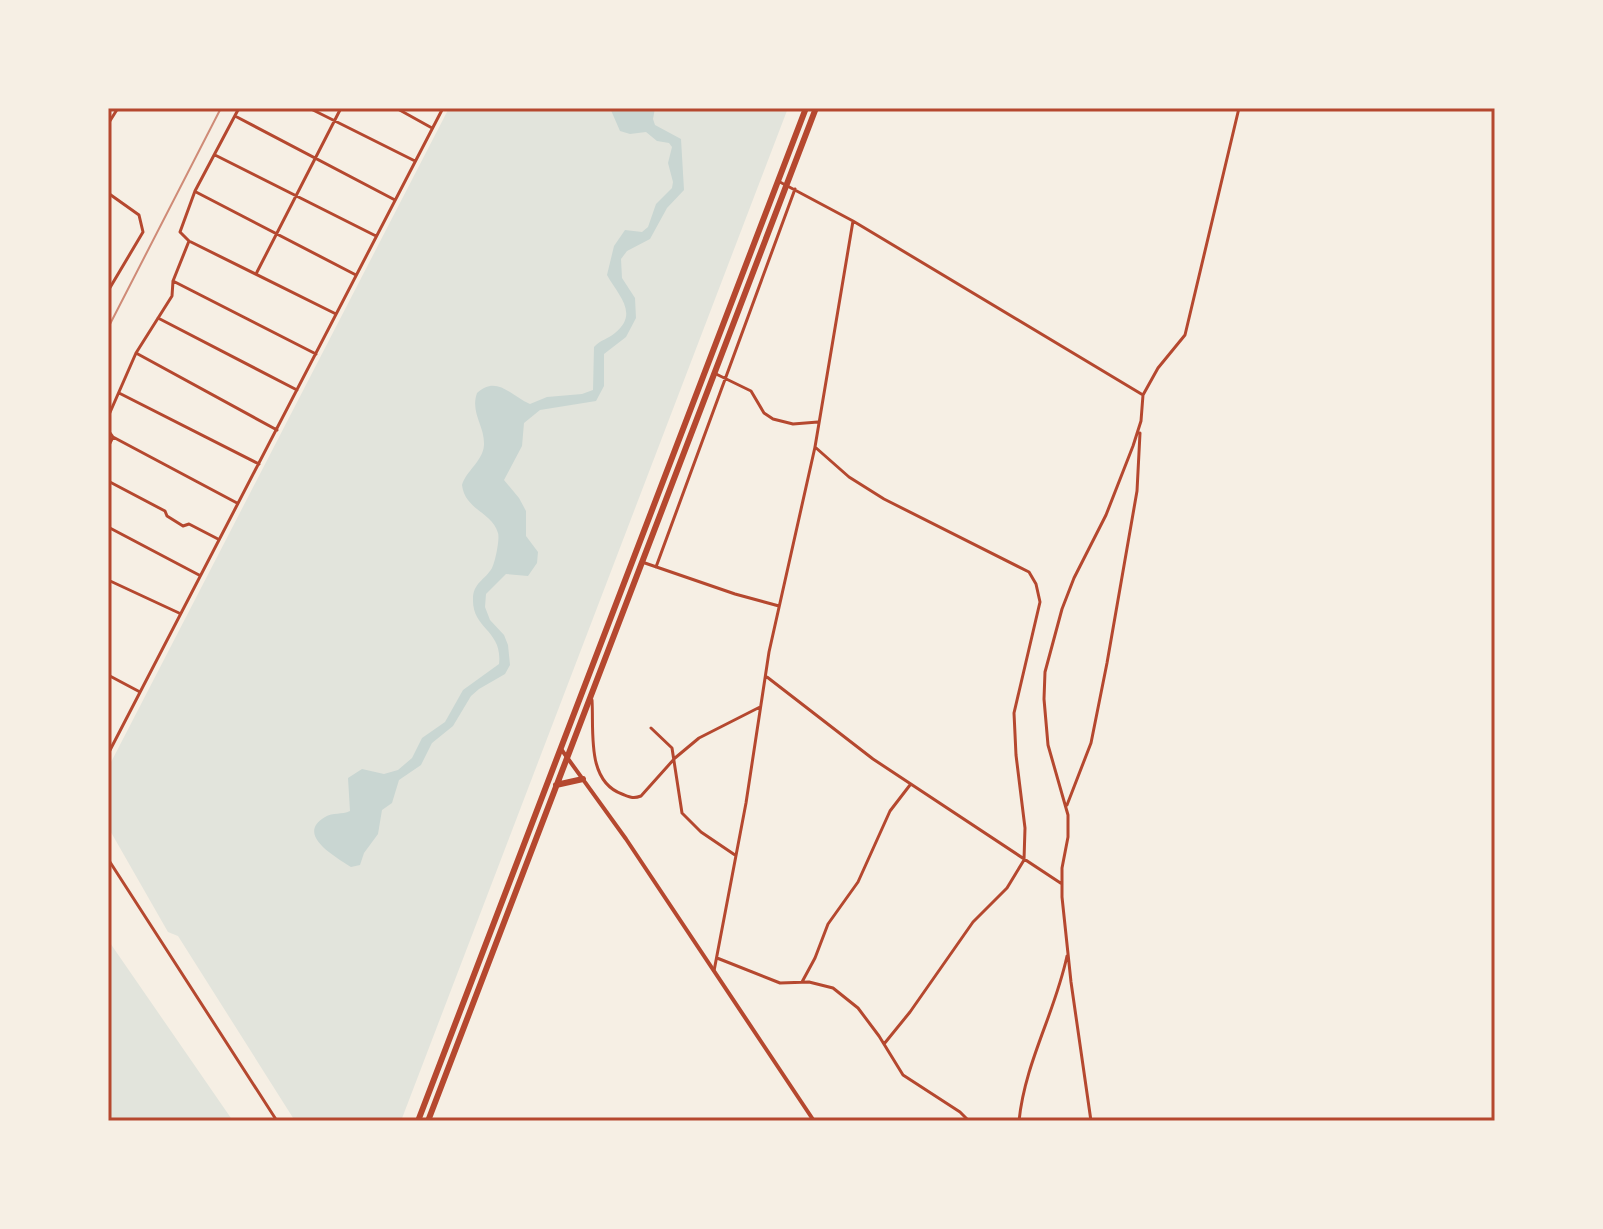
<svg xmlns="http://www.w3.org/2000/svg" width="1603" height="1229" font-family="'Sofia Sans Condensed',sans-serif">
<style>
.green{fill:#e2e4dc}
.water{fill:#c9d6d2}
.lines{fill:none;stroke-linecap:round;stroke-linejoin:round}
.minor{stroke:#b5482f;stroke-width:3}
.tertiary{stroke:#b5482f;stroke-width:4}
.trunk{stroke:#b5482f;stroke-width:6}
.rail{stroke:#cf8b77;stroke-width:2}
.neatline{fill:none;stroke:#b5482f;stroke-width:3}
</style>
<rect width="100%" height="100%" fill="#f6efe4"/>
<path class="green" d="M449 108H788L401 1121H295L178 936 168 932 108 827V768Z
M108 940 233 1121H108Z"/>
<path class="water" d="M610 108H655L653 119 655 125 681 139 684 190 667 208 650 239 627 251 621 259 622 278 635 298 636 318 626 337 604 354V386L596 401 540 410 524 423 522 446 504 480 519 498 526 511V536L538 552 537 563 528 576 506 574 486 594 485 607 490 620 504 635 508 645 510 665 505 674 479 689 471 696 453 726 432 743 421 765 399 780 392 803 382 810 378 834 364 853 360 865 351 867C338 858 294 835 325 817 333 812 342 815 350 811L348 778 362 769 384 774 398 770 412 758 422 738 445 722 463 690 499 664C503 630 472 629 473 599 473 583 485 580 492 568 495 563 500 539 498 533 492 512 465 510 462 485 466 471 483 461 484 445 485 426 470 413 477 393 497 374 512 397 530 404L547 397 582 394 593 390 594 347C600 340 608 339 615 333 640 313 617 294 607 275L614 246 625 230 642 232 648 227 656 204 672 188 673 182 668 163 672 147 669 143 657 141 646 132 630 134 620 131Z"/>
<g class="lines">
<path class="minor" d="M239 108 195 191 180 232 189 241 334 313
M309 108 415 161
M396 108 432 128
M235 116 395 200
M108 124 118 108
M215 155 376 236
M778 181 853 221 1143 395
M196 192 356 275
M108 193 139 215 143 232 108 291
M257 272 341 108
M173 281 316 354
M158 318 297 390
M136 353 277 430
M714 373 751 391 764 413 773 419 793 424 818 422
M119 393 259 464
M108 417 136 353 172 296 173 281 189 241
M108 430 113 437 237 503
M108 447 113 437
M815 447 849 477 884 499 1029 572 1036 584 1040 602 1014 713 1016 755 1025 828 1024 860 1007 888 973 922 910 1012 884 1044
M108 481 165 511 167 516 183 526 189 524 218 539
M108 527 199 575
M642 562 735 594 779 606
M656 567 795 189
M108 580 179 613
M108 675 140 692
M767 677 873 759 1062 884
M592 700C594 731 586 781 622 794 630 797 633 799 641 796L675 758 699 738 760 707
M651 728 672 748 682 813 701 832 735 855
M108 754 443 108
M1067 805 1091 743 1107 663 1137 491 1140 433
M108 859 277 1121
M717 958 780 983 809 982 833 988 858 1008 879 1036 903 1075 960 1112 969 1121
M714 971 746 803 769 652 815 447 853 221
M802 982 815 958 828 924 858 882 890 811 910 785
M1019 1121C1025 1062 1055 1013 1067 956
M1091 1121 1071 982 1062 897V868L1068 837V815L1048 745 1044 699 1045 672 1062 609 1074 578 1106 515 1133 446 1141 421 1143 395 1158 368 1185 335 1239 108"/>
<path class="tertiary" d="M561 749 626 839 814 1121"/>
<path class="trunk" d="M556 785 583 779
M418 1121 806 108
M428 1121 816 108"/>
<path class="rail" d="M108 328 221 108"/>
</g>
<rect width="1603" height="1229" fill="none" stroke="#f6efe4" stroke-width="220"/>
<rect x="110" y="110" width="1383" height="1009" class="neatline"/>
</svg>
